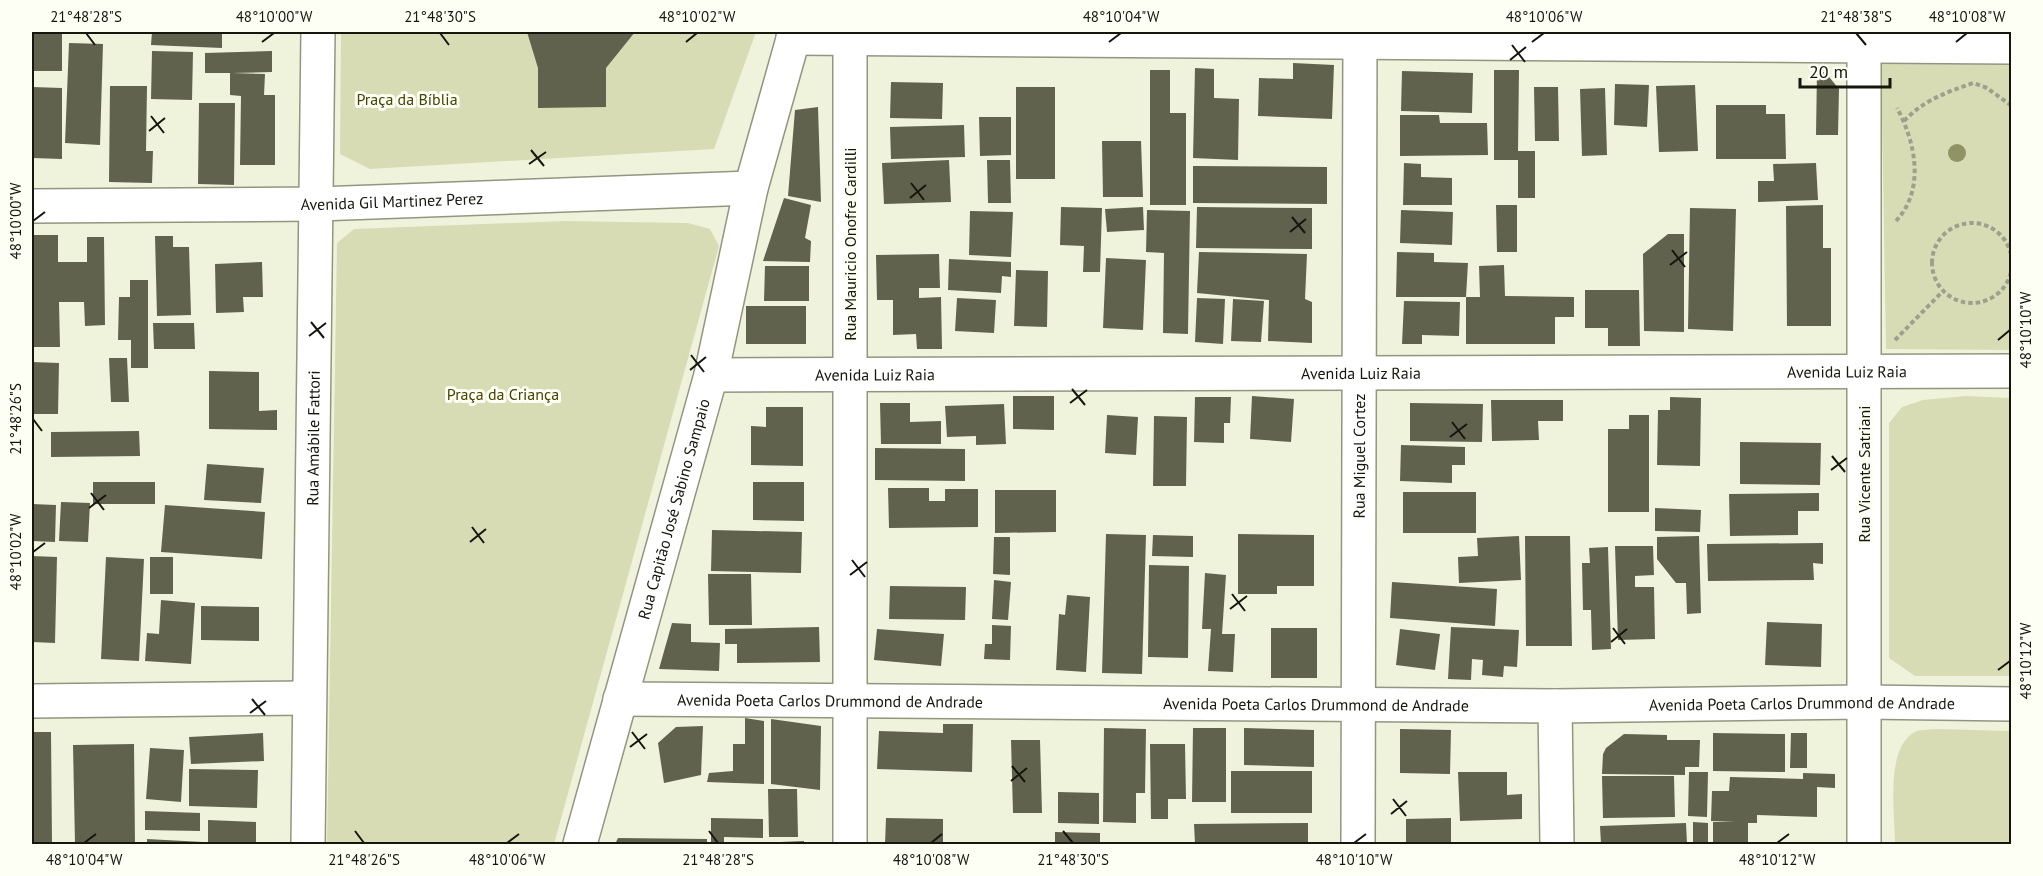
<svg xmlns="http://www.w3.org/2000/svg" width="2043" height="876" font-family="'PT Sans',sans-serif">
<style>
.green{fill:#d8dcb4}
.building{fill:#60624e}
.lines{fill:none;stroke-linecap:round;stroke-linejoin:round}
.street-casing{stroke:#939580;stroke-width:36}
.path{stroke:#9ea08e;stroke-width:4;stroke-dasharray:4.5 3;stroke-linecap:butt}
.street{stroke:#fff;stroke-width:33}
.tree{fill:#909363}
.ticks{fill:none;stroke:#15160e;stroke-width:2}
.labels{text-anchor:middle;dominant-baseline:central;stroke-width:6;stroke-linejoin:round;paint-order:stroke}
.park-label{font-size:16px;fill:#424500;stroke:#fdfff5}
.street-label{font-size:16px;fill:#15160e;stroke:#fdfff5}
.neatline{fill:none;stroke:#15160e;stroke-width:2}
.ticks-label{font-size:15px;text-anchor:middle;fill:#15160e}
</style>
<rect width="100%" height="100%" fill="#f0f3db"/>
<path class="green" d="M341 32H756L714 149 370 169 340 154Z
M1881 60 2011 61V350L1886 349Z
M565 221 688 223 710 229 719 246 554 844H327L337 243 354 229Z
M1966 396 2011 398V676H1915L1889 658V423L1902 407 1923 400Z
M1936 729 2011 731V844H1895C1895 815 1885 751 1913 733 1918 729 1929 730 1936 729Z"/>
<path class="building" d="M32 32H62V71H32Z
M152 32H222V48L151 45Z
M527 32H635L606 68V107L538 108V68Z
M69 43 103 44 100 145 65 143Z
M152 51 193 52 192 100 151 99Z
M272 51V72L232 73 265 74 264 95H275V165H240L241 96 230 95V73H205V53Z
M1293 63 1334 65 1332 119 1258 116 1259 78 1293 79Z
M1195 68 1214 69V98L1239 99 1238 160 1193 158Z
M1150 70H1170V113H1186V205H1150Z
M1494 70H1519L1518 151H1535V198H1518V160H1494Z
M1402 71 1473 73 1472 113 1401 111Z
M1817 71 1825 72 1839 89 1838 135H1816Z
M891 82 943 83 942 119 890 118Z
M1615 84 1649 85 1647 127 1614 125Z
M1695 85 1698 151 1659 152 1656 86Z
M110 86H147L146 151H153L152 183 109 182Z
M32 87 62 88V159L32 158Z
M1016 87H1055V179H1016Z
M1534 87H1558L1559 141H1535Z
M1605 88 1607 155 1582 156 1580 89Z
M199 103H235L234 185 198 184Z
M1716 105H1766V114H1785L1786 159H1716Z
M818 107 821 202 788 196 795 110Z
M1400 115H1439L1440 123H1487L1488 155 1400 156Z
M979 117H1011V155L980 156Z
M964 125 965 157 891 159 890 127Z
M1102 141H1141L1143 197H1103Z
M949 160 951 202 884 204 882 163Z
M987 160H1010L1011 203H988Z
M1404 163 1421 164V177L1452 178V205H1403Z
M1816 163 1818 200 1758 202V181H1774L1773 164Z
M1193 166 1327 167V204L1193 203Z
M784 198 811 205 805 238 811 241 810 262 763 261Z
M1496 205H1517V252H1497Z
M1823 205V248H1831V326H1787L1786 206Z
M1061 207 1102 208 1100 272H1083L1084 246 1060 245Z
M1143 207 1144 230 1107 232 1105 209Z
M1197 207 1312 208V249L1196 248Z
M1690 208 1736 209 1733 331 1688 329Z
M1147 210 1190 211 1188 334 1163 333 1164 253 1146 252Z
M1401 210 1453 212 1452 245 1400 243Z
M970 211 1013 212 1011 257 969 255Z
M1668 234H1684V332L1644 331 1643 254Z
M32 235H58V262H87V237H104L105 325 85 326 84 302H59L60 347H32Z
M155 236H173V247H189L191 315 157 316Z
M1199 252 1307 254 1305 299 1312 302V343L1268 341 1269 300 1197 293Z
M1397 252 1434 253V262L1468 263 1466 297H1396Z
M939 254 940 288H919V298L941 297 942 349H917L916 334 893 335V300H877L876 255Z
M1106 258 1146 260 1143 330 1103 328Z
M949 259 1011 262V277L1002 276 1001 293 948 290Z
M262 262 263 297H243L244 312 216 313 215 264Z
M1504 265 1505 296 1574 297V317H1555V344H1466V297H1480L1479 266Z
M765 266H809V301H764Z
M1016 270 1048 271 1047 327 1014 326Z
M130 280H148V368H131V340H118L119 297H130Z
M1585 290H1639L1640 346H1608V328H1585Z
M957 298 996 300 994 333 955 331Z
M1197 298 1225 299 1223 344 1195 342Z
M1233 299 1264 301 1261 342 1231 341Z
M1404 301 1460 302 1459 336 1422 335V344H1402Z
M746 306H806V344H746Z
M153 323H194L195 349H154Z
M109 358H127L129 402H111Z
M32 362 59 363 58 414H32Z
M209 371 259 372V411L277 410V430L209 429Z
M1013 396H1054V430L1013 429Z
M1252 396 1294 399 1291 442 1250 439Z
M1195 397H1231L1230 423H1224V443L1194 442Z
M1670 397 1701 398 1700 466 1657 465 1658 410H1670Z
M1491 400H1563V421H1538L1539 440 1492 441Z
M880 403H910V422L941 421V444H881Z
M1410 403 1483 404 1482 442 1410 441Z
M1004 404 1006 444 976 445V436L947 437 945 406Z
M766 407H803V466L751 465V426L766 427Z
M1107 415 1138 417 1136 455 1105 453Z
M1629 415H1649V512H1608V429H1629Z
M1154 416 1187 417 1186 486H1153Z
M139 431 140 456 51 457V432Z
M1740 442 1821 443 1820 485 1740 484Z
M1401 445 1465 447V465H1452V483L1400 481Z
M875 448 965 449V481L875 480Z
M207 464 264 468 261 503 204 500Z
M93 482H155V504H93Z
M753 482H804V521L753 520Z
M888 488H929V501H945V489H978V527L889 528Z
M995 490H1056V532L995 533Z
M1403 492H1476V533H1403Z
M1819 493V511H1798V535L1730 536 1729 494Z
M61 502 90 503 88 542 59 541Z
M32 504 56 505 55 542 32 541Z
M165 505 265 512 262 559 161 552Z
M1655 508 1701 510 1700 532 1655 531Z
M712 530 802 532 801 573 711 571Z
M1106 534 1146 535 1142 674 1102 673Z
M1238 534 1314 535V586H1277V594H1238Z
M1153 535 1193 536V557L1152 556Z
M1519 536 1521 580 1459 583 1458 557 1478 556 1477 538Z
M1525 536H1570L1572 646H1526Z
M1699 536 1701 613 1687 614 1686 583H1676L1657 559V537Z
M994 537H1010V575L993 574Z
M1823 543V564L1813 563 1814 580 1708 581 1707 544Z
M1615 546H1653L1654 575 1635 576V587H1654L1655 639 1618 640Z
M1608 547 1611 649 1592 650 1591 610H1583L1582 563H1590L1589 548Z
M32 556 57 557 55 643 32 642Z
M106 557 144 559 139 661 101 659Z
M150 557H173V594H150Z
M1149 565 1189 566 1188 658 1148 657Z
M1205 573 1226 575 1222 634H1235L1233 672 1208 671 1211 629H1202Z
M708 574H751L752 625H709Z
M994 580 1011 582 1008 620 992 619Z
M1392 582 1497 589 1495 626 1390 618Z
M890 586 966 587 965 620 889 619Z
M1067 595 1090 597 1086 672 1056 670 1059 614 1065 615Z
M161 600 195 603 191 664 145 661 147 633 159 634Z
M201 606 259 607V641L201 640Z
M1767 622 1822 624 1821 667 1765 665Z
M672 623 691 624V642L720 643 719 671 659 669Z
M992 625 1011 626 1010 660 984 659 985 644H992Z
M819 627 820 662 737 663V644H725V629Z
M1451 627 1519 630 1517 667 1504 666 1503 677 1482 675 1483 660 1472 659 1471 680 1448 679Z
M1271 628H1317V678H1271Z
M877 629 944 634 941 666 874 660Z
M1400 629 1440 634 1435 670 1396 665Z
M745 718 764 721V784L707 782 709 773 733 771V744H745Z
M771 719 821 726 820 790 771 784Z
M943 724H973L972 772 877 769 879 731 943 733Z
M703 726 701 775 664 783 658 743 676 727Z
M1104 728 1146 729 1145 793H1136V823L1103 822Z
M1193 728H1226V802H1192Z
M1244 728 1314 730V767L1244 765Z
M1400 729 1451 730 1450 774 1400 773Z
M32 732H51L52 844H32Z
M263 733 264 761 191 764 189 737Z
M1713 733 1785 734V772L1713 771Z
M1791 733H1807V768H1790Z
M1624 734 1667 735V740H1700L1699 767H1685V775L1602 774 1603 754 1606 748Z
M1011 740H1040L1042 813H1013Z
M134 744 135 844H75L73 745Z
M1150 744H1185L1186 799H1168V819H1151Z
M150 748 184 750 181 802 146 799Z
M189 769 258 770 257 808 189 806Z
M1231 771H1312V813H1231Z
M1458 772H1507V795L1522 794V819L1460 821Z
M1689 772H1708L1707 817 1688 816Z
M1803 773 1835 774V788L1817 787V817L1757 815V823H1748V844H1713V822H1735L1711 821 1712 791H1729L1730 777 1803 779Z
M1602 776H1674L1675 817 1603 818Z
M768 789H797L798 837H769Z
M1058 792 1099 793V824L1058 823Z
M145 811 200 813V831L145 830Z
M711 818 763 819V838L724 837V844H711Z
M886 818 943 819V844H885Z
M1451 818V844H1406V819Z
M208 820 256 822V844H208Z
M1693 822 1708 823V844H1693Z
M1308 823V844H1195L1194 824Z
M1686 823 1687 844H1601L1600 826Z
M1055 832 1100 833V844H1055Z
M618 838 707 839V844H615Z
M147 839 203 842V844H147Z
M804 841V844H759V843Z"/>
<g class="lines">
<defs>
<g id="street">
<path d="M793 38 2012 47"/>
<path id="s1" d="M32 206 318 204 751 188"/>
<path id="s2" d="M711 375 2012 371"/>
<path id="s3" d="M620 699 1555 706 1865 702 2012 704"/>
<path d="M32 701 309 698"/>
<path d="M1555 706 1557 844"/>
<path id="s4" d="M308 844 318 32"/>
<path id="s5" d="M580 844 711 375 751 188 795 32"/>
<path d="M850 844V40"/>
<path id="s6" d="M1358 844 1360 32"/>
<path d="M1864 844V32"/>
</g>
</defs>
<use href="#street" class="street-casing"/>
<path class="path" d="M1904 121C1924 100 1947 92 1973 83L1987 88 2012 106
M1896 221C1925 190 1916 143 1897 108
M1932 263a40 40 0 1 1 80 0a40 40 0 1 1-80 0Z
M1895 340 1943 291"/>
<use href="#street" class="street"/>
</g>
<circle class="tree" cx="1957" cy="153" r="9"/>
<path class="ticks" d="M86 33 95 45M440 33 449 45M1856 33 1866 45M262 42 274 33M686 42 697 33M1109 42 1121 33M1532 42 1544 33M1956 42 1967 33M1512 45 1525 62M1510 60 1526 47M151 116 164 133M149 131 165 118M531 150 544 166M529 164 546 152M911 183 924 200M910 198 926 185M1292 217 1305 233M33 221 45 212M1290 232 1306 219M1672 250 1685 267M1670 265 1687 252M311 322 324 338M309 336 326 323M1998 340 2010 330M691 355 704 372M690 370 706 357M1072 389 1085 405M1070 403 1087 390M33 419 42 431M1452 422 1465 439M1450 437 1467 424M1832 456 1845 472M1831 470 1847 458M91 493 104 510M89 508 106 495M472 527 484 543M470 542 486 529M33 552 45 543M852 560 865 577M850 575 867 562M1232 594 1245 611M1230 609 1247 596M1613 628 1625 644M1611 642 1627 629M1998 670 2010 661M252 699 265 715M250 713 266 701M632 732 645 749M630 747 647 734M1012 766 1025 782M1011 781 1027 768M1393 799 1406 816M1391 814 1407 801M355 831 364 843M709 831 718 843M1063 831 1073 843M84 843 96 834M507 843 519 834M931 843 942 834M1354 843 1366 834M1777 843 1789 834"/>
<g class="labels">
<g class="park-label">
<text x="407" y="99">Praça da Bíblia</text>
<text x="503" y="394">Praça da Criança</text>
</g>
<g class="street-label">
<text stroke="none"><textPath href="#s1" startOffset="360">Avenida Gil Martinez Perez</textPath></text>
<text transform="translate(850 244) rotate(-90)">Rua Mauricio Onofre Cardilli</text>
<text stroke="none"><textPath href="#s2" startOffset="1136">Avenida Luiz Raia</textPath></text>
<text stroke="none"><textPath href="#s2" startOffset="650">Avenida Luiz Raia</textPath></text>
<text stroke="none"><textPath href="#s2" startOffset="164">Avenida Luiz Raia</textPath></text>
<text stroke="none"><textPath href="#s4" startOffset="406">Rua Amábile Fattori</textPath></text>
<text stroke="none"><textPath href="#s6" startOffset="388">Rua Miguel Cortez</textPath></text>
<text transform="translate(1864 474) rotate(-90)">Rua Vicente Satriani</text>
<text stroke="none"><textPath href="#s5" startOffset="348">Rua Capitão José Sabino Sampaio</textPath></text>
<text stroke="none"><textPath href="#s3" startOffset="210">Avenida Poeta Carlos Drummond de Andrade</textPath></text>
<text stroke="none"><textPath href="#s3" startOffset="696">Avenida Poeta Carlos Drummond de Andrade</textPath></text>
<text stroke="none"><textPath href="#s3" startOffset="1182">Avenida Poeta Carlos Drummond de Andrade</textPath></text>
</g>
</g>
<rect width="2043" height="876" fill="none" stroke="#fdfff5" stroke-width="66"/>
<path d="M1800 78v9h90v-9" fill="none" stroke="#15160e" stroke-width="3"/>
<text x="1809" y="78" font-size="18" fill="#15160e" stroke="#fdfff5" stroke-width="4.5" paint-order="stroke">20 m</text>
<rect x="33" y="33" width="1977" height="810" class="neatline"/>
<g class="ticks-label">
<text x="86" y="22">21°48'28"S</text>
<text x="274" y="22">48°10'00"W</text>
<text x="440" y="22">21°48'30"S</text>
<text x="697" y="22">48°10'02"W</text>
<text x="1121" y="22">48°10'04"W</text>
<text x="1544" y="22">48°10'06"W</text>
<text x="1856" y="22">21°48'38"S</text>
<text x="1967" y="22">48°10'08"W</text>
<text transform="translate(16 221) rotate(-90)" y="5">48°10'00"W</text>
<text transform="translate(2026 330) rotate(-90)" y="5">48°10'10"W</text>
<text transform="translate(16 419) rotate(-90)" y="5">21°48'26"S</text>
<text transform="translate(16 552) rotate(-90)" y="5">48°10'02"W</text>
<text transform="translate(2026 661) rotate(-90)" y="5">48°10'12"W</text>
<text x="84" y="865">48°10'04"W</text>
<text x="364" y="865">21°48'26"S</text>
<text x="507" y="865">48°10'06"W</text>
<text x="718" y="865">21°48'28"S</text>
<text x="931" y="865">48°10'08"W</text>
<text x="1073" y="865">21°48'30"S</text>
<text x="1354" y="865">48°10'10"W</text>
<text x="1777" y="865">48°10'12"W</text>
</g>
</svg>
